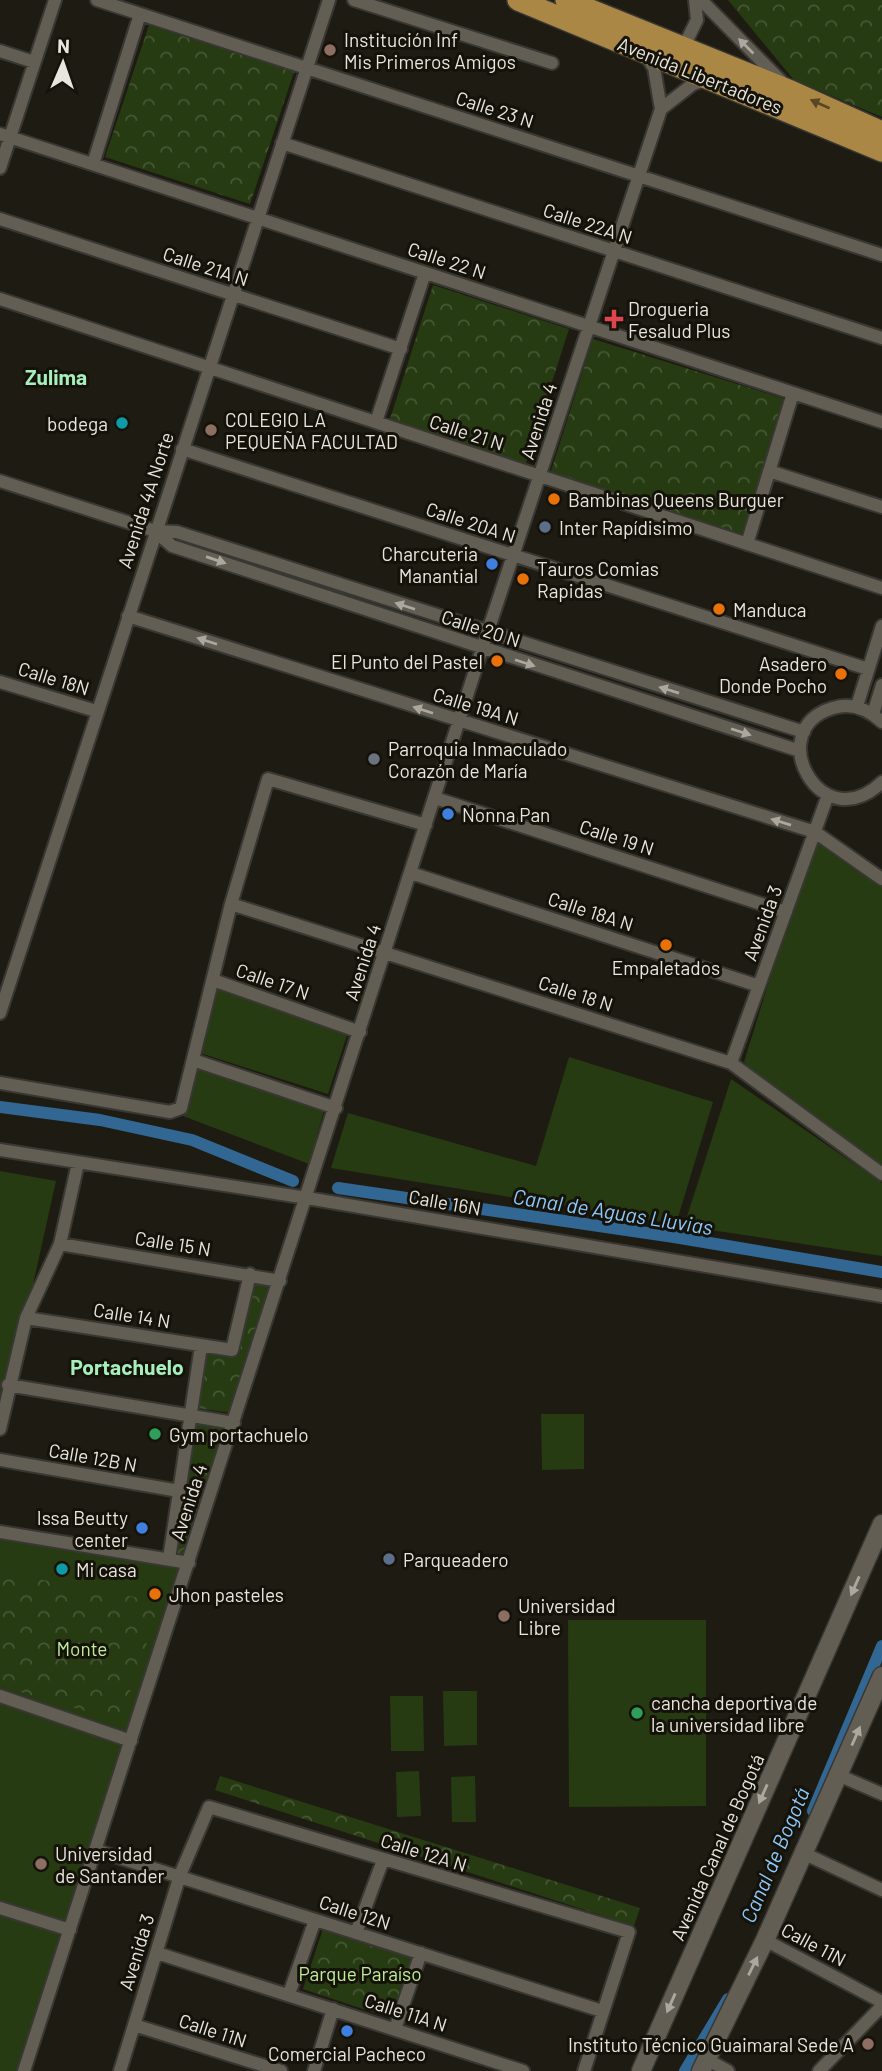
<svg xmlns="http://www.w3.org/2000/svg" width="882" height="2071" font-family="Barlow,sans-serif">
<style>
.grass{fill:#263b12}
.forest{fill:url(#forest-crowns)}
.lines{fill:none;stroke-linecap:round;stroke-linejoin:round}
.canal{stroke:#316792;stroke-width:12}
.street-casing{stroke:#393733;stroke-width:16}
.secondary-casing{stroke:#393733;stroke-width:21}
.primary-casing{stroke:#393733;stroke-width:24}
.street{stroke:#625e53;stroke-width:12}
.secondary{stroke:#625e53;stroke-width:18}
.primary{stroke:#ab8745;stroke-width:21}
.oneway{fill:#aca8a0}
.oneway2{fill:#584724}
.education-dot{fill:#8d6e63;stroke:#151209;stroke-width:2.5}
.health-dot{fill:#e0444e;stroke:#151209;stroke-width:2.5}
.culture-dot{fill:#0f9aa8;stroke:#151209;stroke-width:2.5}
.food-dot{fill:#e8710a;stroke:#151209;stroke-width:2.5}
.service-dot{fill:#5c6f8a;stroke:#151209;stroke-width:2.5}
.shop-dot{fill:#3f7fe0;stroke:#151209;stroke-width:2.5}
.worship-dot{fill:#6b7280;stroke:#151209;stroke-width:2.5}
.leisure-dot{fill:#2e9e5b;stroke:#151209;stroke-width:2.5}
.labels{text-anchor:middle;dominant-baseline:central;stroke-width:6;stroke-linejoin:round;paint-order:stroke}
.poi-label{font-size:19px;fill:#e8e5df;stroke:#151209;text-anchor:start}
.street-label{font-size:19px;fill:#e8e5df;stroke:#151209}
.park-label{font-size:19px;fill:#beed99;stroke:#151209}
.neighbourhood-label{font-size:21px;font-weight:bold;fill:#a6eebc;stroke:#151209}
.water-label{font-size:21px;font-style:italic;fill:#8dc9fd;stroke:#151209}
</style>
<defs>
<pattern id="forest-crowns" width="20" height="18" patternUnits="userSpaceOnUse" patternTransform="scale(1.75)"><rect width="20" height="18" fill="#263b12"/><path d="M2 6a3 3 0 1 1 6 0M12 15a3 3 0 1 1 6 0" fill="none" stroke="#465734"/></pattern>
</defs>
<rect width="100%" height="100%" fill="#1e1b12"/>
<path class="grass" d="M813 839 882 887V1166L775 1092 744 1062Z
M217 989 348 1032 328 1094 197 1052Z
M569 1057 713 1102 676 1224 331 1168 348 1113 536 1166Z
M195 1066 324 1110 309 1164 183 1116Z
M731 1079 882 1183V1256L684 1226Z
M0 1171 56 1181 0 1433Z
M541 1414H584V1469L542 1470Z
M0 1532 189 1563 26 2071H0Z
M568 1620H706V1806L569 1807Z
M443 1691H477V1745L444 1746Z
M390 1696H423L424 1751H391Z
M419 1771 421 1816 397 1817 396 1772Z
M475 1776 476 1822H452L451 1777Z"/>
<path class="forest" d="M728 0H882V117L794 80Z
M149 25 294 72 250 204 105 157Z
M433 285 569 329 525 466 389 422Z
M593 339 785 399 742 534 550 474Z
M253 1275 277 1279 233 1413 195 1408 205 1344 235 1348Z
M195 1417 229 1421 187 1557 173 1556Z
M0 1572 161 1602 120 1721 0 1686Z
M220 1776 640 1908 634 1926 215 1790Z
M324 1926 417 1957 396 2020 303 1989Z"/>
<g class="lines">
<path class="canal" d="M0 1107 100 1120 192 1140 293 1181
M338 1188 674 1237 882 1272
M813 1811 882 1646
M685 2071 728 1999"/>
<defs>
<path id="street" d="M97 0 882 255
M354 0 552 63
M701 0 784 84
M683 48 697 20 695 0
M0 51 34 62
M661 109 693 84 707 79
M0 134 882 422
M282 143 882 338
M93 164 140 14
M0 168 55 0
M0 219 401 349
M0 299 882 588
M376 422 425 273
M182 449 868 669
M769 471 882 507
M0 481 155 531 177 532 804 732
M155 531 172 546 800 751
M747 544 793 393
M128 616 815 832 882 879
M0 682 96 711
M857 706 882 626
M873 714 882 685
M882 722C868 709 852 702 833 708 761 729 821 841 882 782
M435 798 786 912
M411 873 759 986
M231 904 731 1063 882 1174
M213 980 360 1032
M0 1013 329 0
M193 1060 336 1108
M731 1063 828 795
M0 1083 170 1112 181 1108 231 904 268 779 426 825
M0 1150 307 1198 882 1296
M60 1244 280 1281
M26 1318 232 1350 250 1274
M8 1385 234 1423
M0 1429 26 1318 60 1244 78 1163
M0 1460 179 1491
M0 1532 189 1563
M169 1559 201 1346
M0 1696 131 1741
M838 1775 882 1794
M95 1850 602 2011
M803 1853 882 1890
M0 1908 70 1930
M356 1933 383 1860
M765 1940 882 2002
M157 1953 523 2071
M289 1994 315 1920
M134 2025 281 2071
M395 2029 421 1953
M708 2060 728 2071
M24 2071 482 649 661 109 654 68 645 54
M120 2071 180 1875 209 1807 629 1932 584 2071
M314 2071 333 2009
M819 2071 882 2006"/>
<path id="secondary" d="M641 2071 882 1524
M701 2071 765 1940 882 1676"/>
<path id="primary" d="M518 0 882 151
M566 0 791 91 882 132"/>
</defs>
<use href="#street" class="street-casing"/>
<use href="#secondary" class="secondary-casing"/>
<use href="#primary" class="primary-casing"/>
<use href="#street" class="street"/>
<use href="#secondary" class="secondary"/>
<use href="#primary" class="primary"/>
</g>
<defs><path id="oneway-solid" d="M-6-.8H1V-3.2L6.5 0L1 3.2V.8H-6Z" transform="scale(1.75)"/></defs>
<g class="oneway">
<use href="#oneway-solid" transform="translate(746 46) rotate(-135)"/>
<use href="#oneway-solid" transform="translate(216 560) rotate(19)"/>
<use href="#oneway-solid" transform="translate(405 606) rotate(-162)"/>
<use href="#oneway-solid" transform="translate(207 641) rotate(-162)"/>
<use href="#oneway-solid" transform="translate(525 663) rotate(18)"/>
<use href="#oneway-solid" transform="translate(669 690) rotate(-163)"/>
<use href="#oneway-solid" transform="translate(423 710) rotate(-162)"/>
<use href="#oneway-solid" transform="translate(741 732) rotate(18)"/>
<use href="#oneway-solid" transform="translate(781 822) rotate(-163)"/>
<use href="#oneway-solid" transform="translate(855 1586) rotate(114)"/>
<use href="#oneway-solid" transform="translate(856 1736) rotate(-66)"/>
<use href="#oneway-solid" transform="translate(763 1794) rotate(114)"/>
<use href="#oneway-solid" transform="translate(753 1966) rotate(-64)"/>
<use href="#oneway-solid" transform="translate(671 2003) rotate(114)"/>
</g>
<use class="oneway2" href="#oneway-solid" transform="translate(820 104) rotate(-156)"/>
<g class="education-dot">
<circle cx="330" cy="50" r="7"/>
<circle cx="211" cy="430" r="7"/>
<circle cx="504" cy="1616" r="7"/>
<circle cx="41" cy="1864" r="7"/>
<circle cx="868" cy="2044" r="7"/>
</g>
<path class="health-dot" d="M610.5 308.5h7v7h7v7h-7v7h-7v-7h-7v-7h7z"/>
<g class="culture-dot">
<circle cx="122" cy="423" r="7"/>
<circle cx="62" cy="1569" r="7"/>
</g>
<g class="food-dot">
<circle cx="554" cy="499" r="7"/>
<circle cx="523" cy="579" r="7"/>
<circle cx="719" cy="609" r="7"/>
<circle cx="497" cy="661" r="7"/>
<circle cx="841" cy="674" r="7"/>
<circle cx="666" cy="945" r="7"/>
<circle cx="155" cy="1594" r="7"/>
</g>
<g class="service-dot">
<circle cx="545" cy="527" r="7"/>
<circle cx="389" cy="1559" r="7"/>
</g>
<g class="shop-dot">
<circle cx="492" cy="564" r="7"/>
<circle cx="448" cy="814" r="7"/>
<circle cx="142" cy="1528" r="7"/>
<circle cx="347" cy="2031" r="7"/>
</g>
<circle class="worship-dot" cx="374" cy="759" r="7"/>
<g class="leisure-dot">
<circle cx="155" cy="1434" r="7"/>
<circle cx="637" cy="1713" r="7"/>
</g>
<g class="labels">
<g class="poi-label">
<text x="344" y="39">Institución Inf<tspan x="344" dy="22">Mis Primeros Amigos</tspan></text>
<text x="628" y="308">Drogueria<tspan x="628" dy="22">Fesalud Plus</tspan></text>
<text x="225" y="419">COLEGIO LA<tspan x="225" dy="22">PEQUEÑA FACULTAD</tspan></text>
<text x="108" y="423" text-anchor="end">bodega</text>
<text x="568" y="499">Bambinas Queens Burguer</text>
<text x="559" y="527">Inter Rapídisimo</text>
<text x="478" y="553" text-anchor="end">Charcuteria<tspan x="478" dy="22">Manantial</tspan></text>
<text x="537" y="568">Tauros Comias<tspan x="537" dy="22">Rapidas</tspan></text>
<text x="733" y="609">Manduca</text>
<text x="483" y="661" text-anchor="end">El Punto del Pastel</text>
<text x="827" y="663" text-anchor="end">Asadero<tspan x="827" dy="22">Donde Pocho</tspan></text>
<text x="388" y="748">Parroquia Inmaculado<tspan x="388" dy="22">Corazón de María</tspan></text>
<text x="462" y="814">Nonna Pan</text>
<text x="666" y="967" text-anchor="middle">Empaletados</text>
<text x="169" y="1434">Gym portachuelo</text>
<text x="128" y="1517" text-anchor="end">Issa Beutty<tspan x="128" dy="22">center</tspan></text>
<text x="403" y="1559">Parqueadero</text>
<text x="76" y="1569">Mi casa</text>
<text x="169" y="1594">Jhon pasteles</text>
<text x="518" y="1605">Universidad<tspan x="518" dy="22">Libre</tspan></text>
<text x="651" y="1702">cancha deportiva de<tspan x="651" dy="22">la universidad libre</tspan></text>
<text x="55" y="1853">Universidad<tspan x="55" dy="22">de Santander</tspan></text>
<text x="854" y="2044" text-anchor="end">Instituto Técnico Guaimaral Sede A</text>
<text x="347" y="2053" text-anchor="middle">Comercial Pacheco</text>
</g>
<g class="street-label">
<text transform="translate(700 75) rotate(22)">Avenida Libertadores</text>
<text transform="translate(495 109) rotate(18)">Calle 23 N</text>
<text transform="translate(588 223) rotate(18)">Calle 22A N</text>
<text transform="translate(447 260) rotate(18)">Calle 22 N</text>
<text transform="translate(206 266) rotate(18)">Calle 21A N</text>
<text transform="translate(538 421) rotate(-72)">Avenida 4</text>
<text transform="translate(467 432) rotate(18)">Calle 21 N</text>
<text transform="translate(145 500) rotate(-72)">Avenida 4A Norte</text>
<text transform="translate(471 522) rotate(18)">Calle 20A N</text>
<text transform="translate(481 628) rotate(18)">Calle 20 N</text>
<text transform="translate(54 678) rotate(17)">Calle 18N</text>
<text transform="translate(476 706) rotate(17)">Calle 19A N</text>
<text transform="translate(617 837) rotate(18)">Calle 19 N</text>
<text transform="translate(591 911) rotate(18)">Calle 18A N</text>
<text transform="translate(762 923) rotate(-70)">Avenida 3</text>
<text transform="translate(362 962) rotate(-72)">Avenida 4</text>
<text transform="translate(273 981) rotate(19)">Calle 17 N</text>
<text transform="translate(576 993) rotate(18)">Calle 18 N</text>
<text transform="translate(445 1202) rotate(10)">Calle 16N</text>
<text transform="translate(173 1243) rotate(9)">Calle 15 N</text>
<text transform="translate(132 1315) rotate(9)">Calle 14 N</text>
<text transform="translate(93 1457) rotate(10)">Calle 12B N</text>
<text transform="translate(188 1502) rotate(-72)">Avenida 4</text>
<text transform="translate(717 1847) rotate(-66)">Avenida Canal de Bogotá</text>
<text transform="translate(424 1852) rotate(17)">Calle 12A N</text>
<text transform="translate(355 1912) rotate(18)">Calle 12N</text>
<text transform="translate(814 1944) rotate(28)">Calle 11N</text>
<text transform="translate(136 1952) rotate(-73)">Avenida 3</text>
<text transform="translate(406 2012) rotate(18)">Calle 11A N</text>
<text transform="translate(213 2030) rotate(18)">Calle 11N</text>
</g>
<g class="park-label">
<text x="82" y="1648">Monte</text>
<text x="360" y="1973">Parque Paraíso</text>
</g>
<g class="neighbourhood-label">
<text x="56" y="376">Zulima</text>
<text x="127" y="1366">Portachuelo</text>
</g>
<g class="water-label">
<text transform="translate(613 1211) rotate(9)">Canal de Aguas Lluvias</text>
<text transform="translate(774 1855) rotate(-67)">Canal de Bogotá</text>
</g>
</g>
<g transform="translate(63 63) rotate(2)" stroke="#151209" stroke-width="5" paint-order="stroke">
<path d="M0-5L12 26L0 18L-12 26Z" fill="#e8e5df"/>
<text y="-10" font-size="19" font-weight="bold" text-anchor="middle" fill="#e8e5df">N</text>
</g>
</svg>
